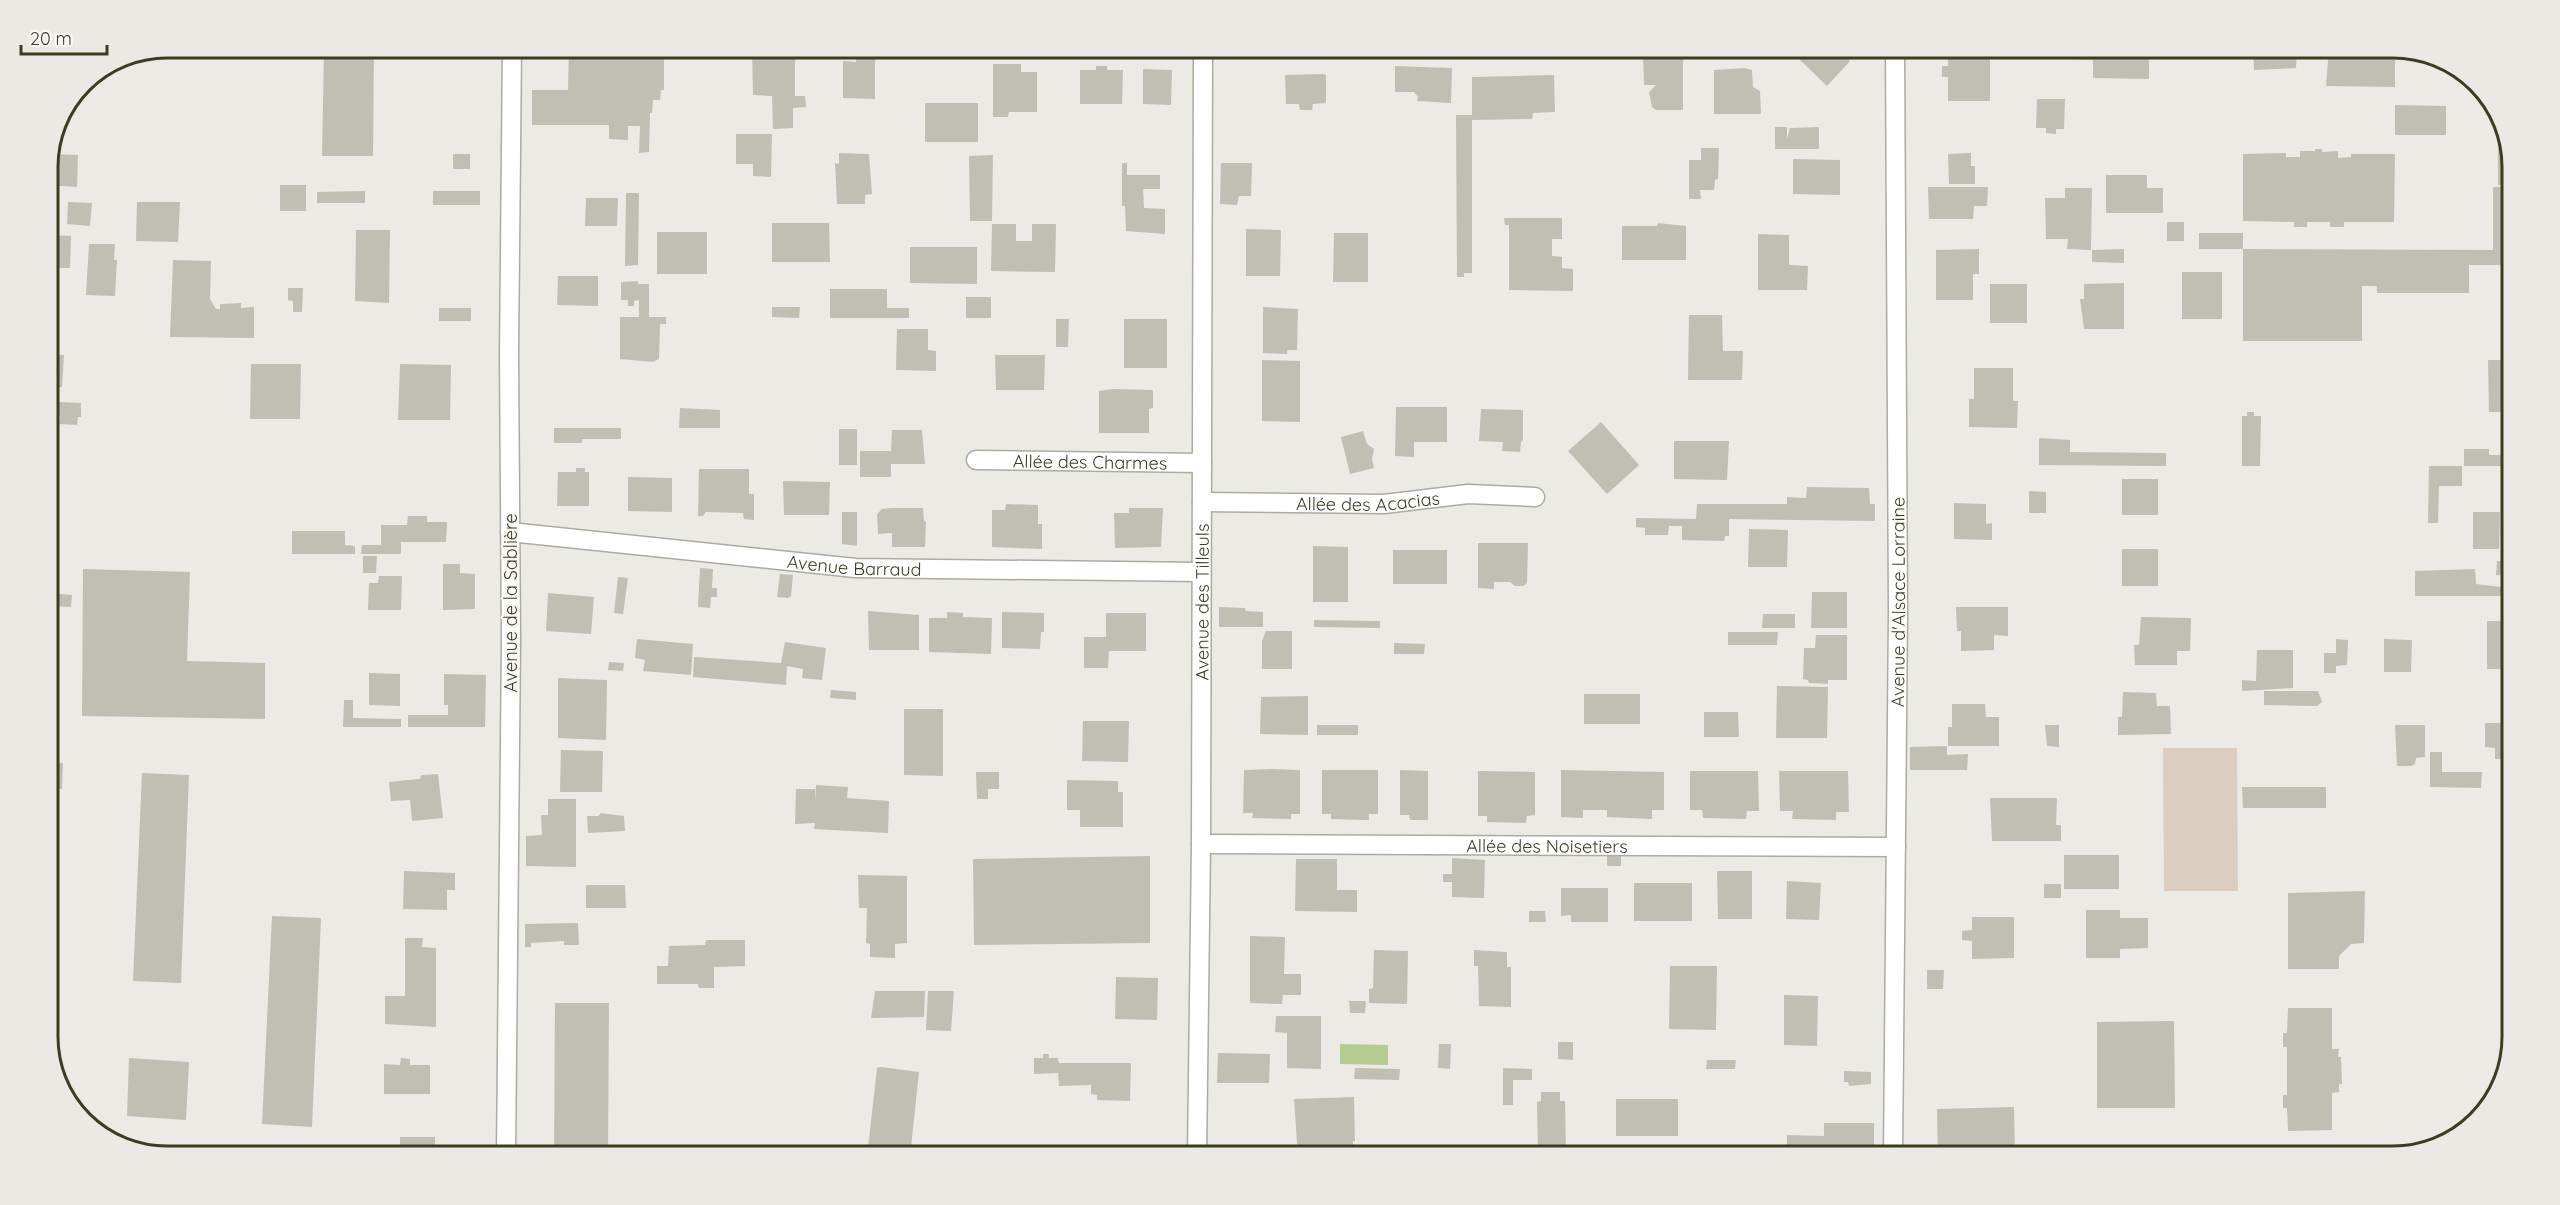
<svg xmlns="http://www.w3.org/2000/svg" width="2560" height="1205" font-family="Quicksand,sans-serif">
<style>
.green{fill:#dbcdbf}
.water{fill:#b5cc91}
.building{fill:#c1beb4}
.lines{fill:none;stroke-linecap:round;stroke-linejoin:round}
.minor-casing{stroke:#adab9f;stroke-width:21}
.minor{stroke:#fff;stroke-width:18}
.labels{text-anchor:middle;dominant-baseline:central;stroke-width:4.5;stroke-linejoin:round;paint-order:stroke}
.street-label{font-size:18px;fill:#3c3c25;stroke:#f9f8f4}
.rim{fill:none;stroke:#3c3c25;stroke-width:3}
</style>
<rect width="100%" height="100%" fill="#eceae4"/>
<path class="green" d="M2237 748 2238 891H2164L2163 748Z"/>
<path class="water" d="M1340 1044 1388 1045V1065L1340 1064Z"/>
<path class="building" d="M324 48H374L373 156H322Z
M569 48H664V90H661L660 100H653L652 113H650L649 152 639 153 640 126H628V140L609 139V125H532V90H568Z
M752 48H795V96H805L806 107 793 108V128L773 129 772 96 753 95Z
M1810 48H1837L1850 61 1827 86 1799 59Z
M1963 48H1990V101H1948V77H1942V66H1948V56L1963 55Z
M2067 48H2149V79L2093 78V60L2067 59Z
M2253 48H2297L2296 68 2254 70Z
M2329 48H2395V87L2326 86Z
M1643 50H1683V110H1656L1652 107 1649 92 1656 85H1644Z
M856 58H875V99L843 98V61L856 62Z
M993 64H1021V72H1037V112H1009L1008 117H993Z
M1096 66H1107V70H1123L1122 104H1080V70H1096Z
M1395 66 1452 68 1451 103 1417 101 1418 97 1414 92H1395Z
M1745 68 1752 70 1753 87 1760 91 1761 114H1714V70Z
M1143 69 1172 70 1171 105 1143 104Z
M1323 74 1326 75V103L1313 104 1312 110H1300L1299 104H1286L1285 75Z
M1554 75 1555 112 1533 113 1532 119 1472 120V273H1464V277H1457L1456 115H1472V77Z
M2037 99H2065L2064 129H2056V134L2046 133V128H2036Z
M925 103H978V142H925Z
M2395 105 2446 106V135H2395Z
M1775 127H1787V139L1790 128 1819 127V149H1775Z
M736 134H772L771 177 753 176V164H736Z
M2498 135H2503L2512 160V184L2498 185Z
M1701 148H1719L1718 179 1715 180 1714 190H1700L1701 199H1689V160H1701Z
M2315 149H2322V152L2338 151V158L2351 157V154H2395L2394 222H2344V227H2330V222H2307V227H2294V222L2243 221V154L2286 153V157H2300V151H2315Z
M839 153 869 154 872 194 865 195V204H837L835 163 839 164Z
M1971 153V166H1975V184H1949L1948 154Z
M50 154 78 155 77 187 48 185Z
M453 154H470V169H453Z
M993 155 992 221H970L969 156Z
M1793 159 1840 160V195L1793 194Z
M1122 163H1127V175H1160V189H1143L1144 208 1165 209V234L1126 231 1125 206H1122Z
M1221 163H1252L1251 196H1239L1237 205 1220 204Z
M2106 175H2147V188H2163V213H2106Z
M280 185H306V211H280Z
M1928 187H1988L1987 206H1974L1973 219H1929Z
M2493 187H2512V265H2469V293H2377V286H2362V341H2243V249L2493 250Z
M2065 188H2092L2091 250 2067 249 2068 239H2046L2045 198H2065Z
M365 191V203H317V192Z
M433 191H480V205H433Z
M626 193H639L638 265 625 266Z
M586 198H618L617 226H585Z
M68 202 92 203 90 226 67 224Z
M137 202H180L178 242 136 241Z
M1504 218H1562V239H1552V256L1562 257V268L1573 269V291L1509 290V225H1505Z
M2167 222H2184V241H2167Z
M772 223H829L830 262H772Z
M1658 223 1686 226V260H1622V226H1657Z
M992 224H1016V241H1032V224H1056L1055 272 991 271Z
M1246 229 1281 230 1280 276H1246Z
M356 230H390L389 303 355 301Z
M657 232H707V274H657Z
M1334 233H1368V282H1333Z
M2199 233H2243V249H2199Z
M1758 234 1789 235V265L1808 266 1807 290H1758Z
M48 235 71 236 70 268H48Z
M89 244H115L114 260H117L115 296 86 295Z
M910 247H977V284L910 283Z
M1979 249V274H1973V300H1936V250Z
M2124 249V263L2092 262V250Z
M173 260 211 261 210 299 216 309H220V304L241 303V308L254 307V338L170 337Z
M2182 272H2222V319H2182Z
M558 276H598V306L557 305Z
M638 281V284H649V317H666V324H660L659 359 653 362 620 359V317H639V300L634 301V306H628V300H621V282Z
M2124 283V329H2084L2080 299H2084V284Z
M1990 284H2027V323H1990Z
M288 288H303L302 312H293V301L288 300Z
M830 289H887V308H909V318H830Z
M966 297H991V318H966Z
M772 307H800L799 318 772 317Z
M1263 307 1298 309 1297 350H1287V354L1263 353Z
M439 308H471V321H439Z
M1689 315H1722L1723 351H1743L1742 380H1688Z
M1056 319H1069L1068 347H1056Z
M1124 319H1167V368H1124Z
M897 329H928V350L936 351V371L896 370Z
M48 354 64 355 62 387H48Z
M995 355H1045L1044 390H996Z
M1262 360 1300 361V422L1262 421Z
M2488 360H2512V412H2489Z
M251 364H301L300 419H250Z
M400 364 451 365 450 420H398Z
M1974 368H2013V401H2018L2017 428 1969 427V399H1974Z
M1113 389 1153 390V408L1149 409V433H1099V391Z
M58 402 81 403V417H78L77 425 59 424 60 416H56Z
M1396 407H1447V442H1414V457L1395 456Z
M680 408 720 410V428H679Z
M1481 409 1523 410V440L1521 442 1520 452 1502 451 1503 442 1479 441Z
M2247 412H2254V416H2261L2260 466H2242V416H2247Z
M1601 422 1639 465 1607 494 1568 451Z
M554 428H621V439H582V443H554Z
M839 429H857V465H839Z
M892 430H922L925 464H891V477H860V451H891Z
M1363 431 1367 444 1374 449 1372 459 1374 468 1350 474 1341 437Z
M2039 438 2070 440V452L2166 453V466L2039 465Z
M1674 441H1729L1727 480 1674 479Z
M2464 449H2489V455H2504V449H2512V466H2464Z
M2429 466H2462V486H2439L2438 523H2428Z
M576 468H585V472H589V506H557L558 472H576Z
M699 469H749V494H754V520L744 519 743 513 706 512 703 516H698Z
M628 477 672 478V512L628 511Z
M2122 479H2158V515H2122Z
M783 481 830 482 829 515H784Z
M1807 487 1869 488 1870 504H1875V521L1729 519V536H1725L1724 541 1682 540V526H1669L1668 535H1645V528L1636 527V518L1696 519 1697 504H1787V497L1806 498Z
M2029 491 2046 492V513H2029Z
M1954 503 1986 504V524L1992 523V540L1954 539Z
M1006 504 1038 505V524H1042V549L992 547V510H1005Z
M891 508H923L924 521 926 522 925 547H892V533L878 534 877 514 882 509Z
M1129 508H1163L1161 547 1115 548 1114 513H1129Z
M842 512H857V546L842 544Z
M2473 512H2500L2499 549H2473Z
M408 516H427V522H447L446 542H401V554H361L362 545H381V525H407Z
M1749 529 1788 530 1787 567H1748Z
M292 531H345V545L355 546V554H292Z
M1478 543H1528L1527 583 1523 586H1515L1510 582H1494V589L1478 588Z
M1313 546 1348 547V602H1313Z
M2122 549H2158V586H2122Z
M1393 550H1447V584H1393Z
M363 556H377L376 573H363Z
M2497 561H2512V593H2501V596H2415V571L2475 569 2476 584 2501 587V575H2496Z
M443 564H460V573L475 574V609L443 610Z
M700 568 713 569 712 588H717V597H711L710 608 698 607Z
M83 569 190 572 187 661 265 663V719L82 716Z
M780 574 793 575 791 596 788 598 777 597Z
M379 576H402L401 610H368L369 583H378Z
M618 577 628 578 623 614 614 613Z
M1812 592H1847V628H1811Z
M48 593 72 595 71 607 48 606Z
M548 593 594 597 591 634 546 631Z
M1219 607 1245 608 1246 611 1263 612V627H1219Z
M1956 607H2008V636L1994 635V650L1961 651V631H1957Z
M868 611 919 615V650H869Z
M947 612 963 613V617L992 618 991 654 929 652V618H947Z
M1002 612 1044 613V632H1041L1040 649 1002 648Z
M1106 613H1146V651H1109L1108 668H1084V637H1106Z
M1763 614H1795V628H1762Z
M2141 617 2191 618 2190 651H2177V665H2135L2134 645H2139Z
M1314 620 1380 621V628L1314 627Z
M2487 621H2512V669H2487Z
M1266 631H1292V669H1262V641Z
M1728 632H1778L1777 645H1728Z
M1816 635H1847V680H1828V684L1809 683 1808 680 1803 679 1804 648H1815Z
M637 639 693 644 691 675 643 671 645 660 635 658Z
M2336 639 2348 640 2347 665 2336 666V673H2324V653H2336Z
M2384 639 2412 640 2411 672H2384Z
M785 642 826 648 822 680 802 678 803 669 787 666 786 685 693 677 694 657 781 663Z
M1394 643 1425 644 1424 654H1394Z
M2257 650H2293V688L2242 691V680L2256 681Z
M609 662 624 663 623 671 608 670Z
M369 673 400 674V706L369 705Z
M444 674 486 675 485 727H408V715H448V705H444Z
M558 678 607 680 606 740 558 738Z
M1777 686 1828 687 1827 738H1776Z
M831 690 856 692V700L830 698Z
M2264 691H2318L2322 702 2317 706 2264 705Z
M2123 692 2156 693 2157 706H2170L2171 734 2118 735V717H2122Z
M1584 694H1640V724H1584Z
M1308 696V735L1260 734 1261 697Z
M344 700H353V718L401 719V727H343Z
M1952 704H1985L1986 717H1999V746H1948V727H1952Z
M904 709H943V776L904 775Z
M1704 712H1738L1739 737H1704Z
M1083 721H1129L1128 762 1082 761Z
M2485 723H2512V759H2495V748L2485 747Z
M1317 725H1358V735H1317Z
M2045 725H2059V747L2047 746Z
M2395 725H2425V757L2416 758 2415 764 2411 766H2397Z
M1947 746V755L1968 754 1967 770H1910V747Z
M561 750 603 751 602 792H560Z
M2430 752H2442V772H2482L2481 788 2430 787Z
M48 762 63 763 62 789 48 788Z
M1272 769 1300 770V814H1291V819L1252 818 1253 813H1243L1244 770Z
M1322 770H1378V814H1369V820H1364L1331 819V814H1322Z
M1400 770 1428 771V820H1410L1409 815H1400Z
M1561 770 1664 772V810H1652V819L1607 817V810H1583V818L1561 817Z
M1478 771 1535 772V815L1527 816 1526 823 1487 822V816H1478Z
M1690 771H1758L1759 811H1747L1746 819 1703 818 1702 810H1690Z
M1779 771H1848L1849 812H1836V820L1792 819 1793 811H1780Z
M976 772H999V789H988V799H977Z
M142 773 189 775 181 983 133 981Z
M438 774 443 818 412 821 410 800 391 801 389 782 418 779H420L421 775Z
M1067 780 1118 781V792H1123V827H1080V810H1067Z
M816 785 848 787 847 798 889 801 888 833 814 829 815 823 795 824 796 789H815V803Z
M2242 787H2326V808H2243Z
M1990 798H2057L2056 825H2061V841H1992Z
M548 799H576V867L526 866V836L542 835 541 815H548Z
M601 813 624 816 625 831 588 833 587 816H598Z
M48 848 59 849 57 885 48 884Z
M1607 849H1621V866H1607Z
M2064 855H2119V889H2064Z
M1150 856V943L974 945 973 859Z
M1452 858 1485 860 1484 898 1452 897V882H1443V874H1452Z
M1296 859H1337V890H1357V912L1295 911Z
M404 871 455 873V890H447V910L403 909Z
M1717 871H1752V919H1718Z
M858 875 907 876V943L895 944V958L870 957V944L866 943 867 908H859Z
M1787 881 1821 883 1819 920 1786 919Z
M1634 883H1692V921H1634Z
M2044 884H2061V898H2044Z
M586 885H625L626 908H586Z
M1561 888H1608V922H1571V915L1561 916Z
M2365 891 2364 943 2351 944 2339 956V969H2288V893Z
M2086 910H2120V918H2148V948L2120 949V958H2086Z
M1529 911H1545L1546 922H1529Z
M272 916 321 918 312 1127 262 1124Z
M1972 917H2014V958L1972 959V941L1962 940V931L1972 930Z
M578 923 579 945H564V941L531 943V947H525V924Z
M1250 936 1285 937 1284 974H1301V995H1283L1282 1004 1250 1003Z
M405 938H423L422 947 436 948V1027L385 1024V996H405Z
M706 940H745V966L714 967V988H699L698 984H657V966H668L669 946 705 945Z
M48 946 53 947 50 1016H48Z
M1374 950 1408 951 1407 1004 1369 1003V989L1373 988Z
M1474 950 1507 952V967H1511V1007L1479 1006 1478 966H1474Z
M1670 966H1717L1716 1030 1669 1029Z
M1927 970H1944L1943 989H1927Z
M1116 977 1158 978 1157 1020 1115 1019Z
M875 991H925L924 1017 871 1018Z
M928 991H954L951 1031 926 1030Z
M1784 995 1818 996 1817 1046 1784 1045Z
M1349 1001H1366L1365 1013H1350Z
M555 1003H609L608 1157H554Z
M2288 1008H2332V1049H2339L2338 1057H2341L2342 1084H2339V1092L2332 1093V1130L2288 1131 2287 1108H2283V1095H2287V1047H2283V1033H2287Z
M1276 1016H1321V1069L1287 1068V1033L1275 1032Z
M2174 1021 2175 1108H2097V1022Z
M1558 1042H1573V1060L1558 1059Z
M1439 1044H1451L1450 1069 1438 1068Z
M1218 1053 1270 1054 1269 1083H1217Z
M1043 1054H1049V1058H1058L1059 1063H1131L1130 1101 1097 1100V1095L1091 1094V1085L1059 1086 1058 1073 1034 1074V1058H1043Z
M129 1058 189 1062 186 1120 127 1116Z
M401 1058 410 1059V1065H430V1094H384V1064L400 1065Z
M1707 1060H1736L1735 1069H1706Z
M881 1067 919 1072 910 1157H867L877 1068Z
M1355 1068 1400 1069 1399 1080 1354 1079Z
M1503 1068 1532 1069V1080H1513V1105H1503Z
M1844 1071 1871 1072V1084L1849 1086 1848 1082H1844Z
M1541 1092H1560V1101H1565L1566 1153H1561V1157H1539L1538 1153 1537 1102 1541 1101Z
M1354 1097 1355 1141H1353V1157H1298L1294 1099Z
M1616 1099H1678V1136H1616Z
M2014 1107 2015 1157H1938L1937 1109Z
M1824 1123H1874V1154H1868L1866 1150H1824V1157H1787V1135L1824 1136Z
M400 1137H435V1157H400Z"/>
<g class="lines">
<defs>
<g id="minor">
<path id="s1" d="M976 460 1202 463"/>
<path id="s2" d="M1202 502 1384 504 1468 494 1535 497"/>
<path id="s3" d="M510 532 855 568 1201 572"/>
<path id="s4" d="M1201 844 1896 847"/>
<path d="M506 1157 511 641 509 355 512 48"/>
<path id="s5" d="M1197 1157 1201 844 1203 48"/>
<path id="s6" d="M1893 1157 1898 611 1895 48"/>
</g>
</defs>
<use href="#minor" class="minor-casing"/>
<use href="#minor" class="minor"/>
</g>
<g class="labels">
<g class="street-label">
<text stroke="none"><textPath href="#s1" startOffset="114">Allée des Charmes</textPath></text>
<text stroke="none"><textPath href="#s2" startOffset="166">Allée des Acacias</textPath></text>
<text stroke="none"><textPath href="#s3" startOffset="346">Avenue Barraud</textPath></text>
<text transform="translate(510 603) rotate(-90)">Avenue de la Sablière</text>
<text stroke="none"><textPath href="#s5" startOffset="555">Avenue des Tilleuls</textPath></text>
<text stroke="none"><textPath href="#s6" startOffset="555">Avenue d'Alsace Lorraine</textPath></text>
<text stroke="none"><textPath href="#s4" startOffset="346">Allée des Noisetiers</textPath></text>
</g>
</g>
<path d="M0 0H2560V1205H0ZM167 58H2393A109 109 0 0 1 2502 167V1037A109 109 0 0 1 2393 1146H167A109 109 0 0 1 58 1037V167A109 109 0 0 1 167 58Z" fill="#eae9e3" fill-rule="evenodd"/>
<path class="rim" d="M167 58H2393A109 109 0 0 1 2502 167V1037A109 109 0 0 1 2393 1146H167A109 109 0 0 1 58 1037V167A109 109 0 0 1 167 58Z"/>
<path d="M21 45v9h86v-9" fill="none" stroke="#3c3c25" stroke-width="3"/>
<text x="30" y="45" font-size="18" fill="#3c3c25" stroke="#f9f8f4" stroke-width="4.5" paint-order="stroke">20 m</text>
</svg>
